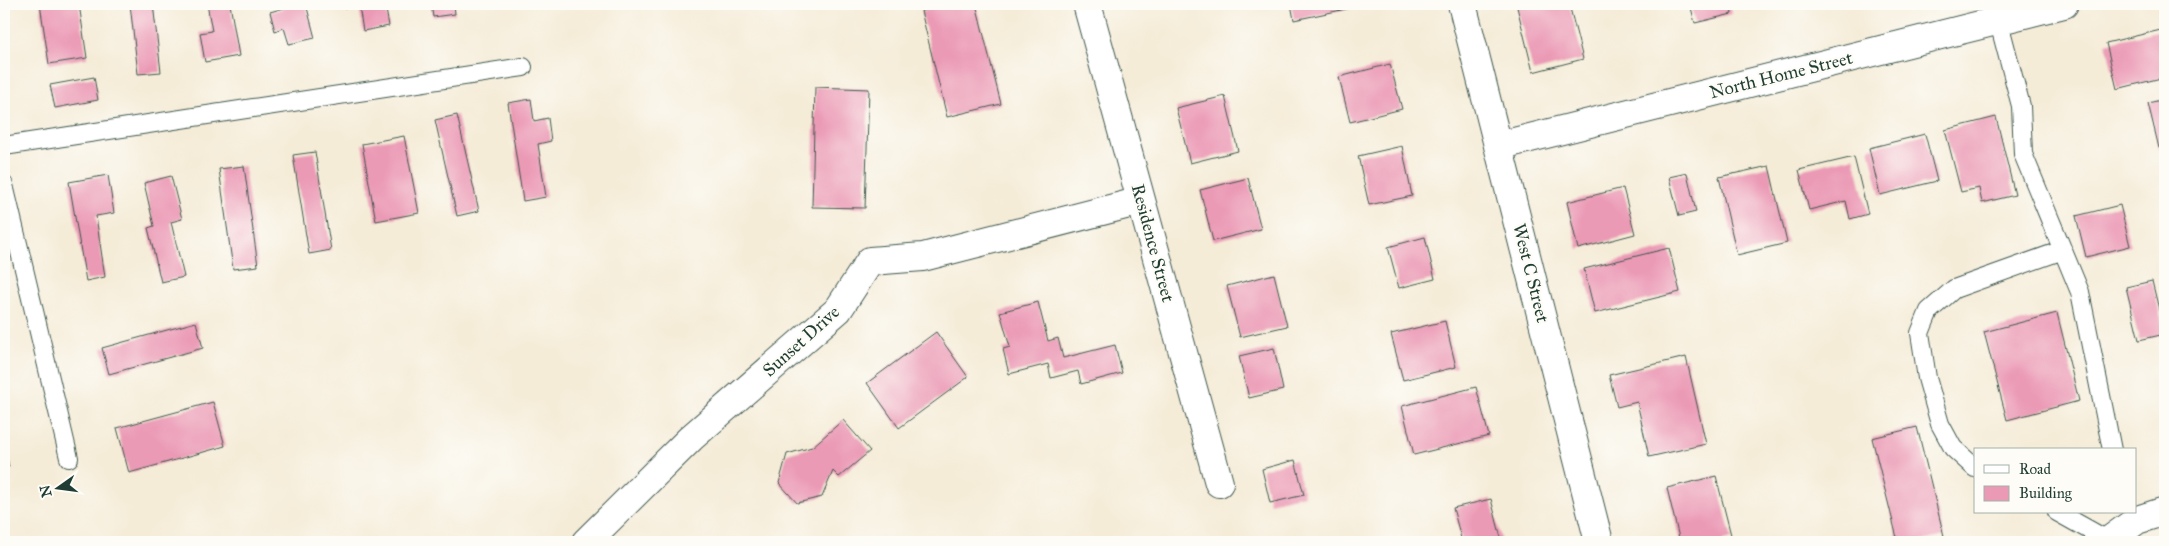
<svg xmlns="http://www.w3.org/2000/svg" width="2169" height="546" font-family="'IM FELL Great Primer',serif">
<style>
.building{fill:#eb9ab5}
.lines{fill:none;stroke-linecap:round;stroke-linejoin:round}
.service-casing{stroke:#3f574d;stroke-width:20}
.minor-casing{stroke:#3f574d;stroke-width:30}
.service{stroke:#fff;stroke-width:18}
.minor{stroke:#fff;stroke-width:28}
.labels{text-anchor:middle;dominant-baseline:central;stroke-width:4.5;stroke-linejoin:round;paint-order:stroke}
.street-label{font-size:18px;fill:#1f3d34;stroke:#fdfcf7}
</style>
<rect width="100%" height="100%" fill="#fdfcf7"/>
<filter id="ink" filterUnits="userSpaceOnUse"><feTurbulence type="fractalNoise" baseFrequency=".02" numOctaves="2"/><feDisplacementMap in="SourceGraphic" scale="10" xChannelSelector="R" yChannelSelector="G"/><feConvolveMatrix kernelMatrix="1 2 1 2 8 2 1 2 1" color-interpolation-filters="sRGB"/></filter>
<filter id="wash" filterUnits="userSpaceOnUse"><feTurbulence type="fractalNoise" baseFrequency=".0096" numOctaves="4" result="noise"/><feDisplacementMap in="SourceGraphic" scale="20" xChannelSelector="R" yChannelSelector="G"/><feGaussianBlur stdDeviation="1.12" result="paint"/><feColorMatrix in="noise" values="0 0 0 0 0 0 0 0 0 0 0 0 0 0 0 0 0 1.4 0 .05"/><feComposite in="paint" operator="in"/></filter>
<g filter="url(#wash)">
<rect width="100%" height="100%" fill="#f5ecd8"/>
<g id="blocks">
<path class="building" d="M40 4H79L87 58 49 64Z
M130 4H153L161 72 138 74Z
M207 4H230L239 56 205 62 200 33 212 31Z
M283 4H306L315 38 289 44 284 28 275 31 270 12 284 8Z
M343 4H385L389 26 363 31 359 6 344 9Z
M431 4H454L455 14 433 17Z
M952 4H976L1001 104 947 117 921 11Z
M1291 4H1365V5L1294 20Z
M1528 4H1569L1583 59 1533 72 1517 7Z
M1690 4H1730L1732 14 1695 23Z
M2165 29V77L2117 89 2106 43Z
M1390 64 1402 109 1350 122 1339 77Z
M94 77 98 100 55 108 50 85Z
M815 87 869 89 865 208 812 207Z
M1225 96 1238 151 1190 163 1176 108Z
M531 99 534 121 548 118 551 141 538 144 546 197 523 201 508 103Z
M2165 99V146L2159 148 2148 103Z
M457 115 479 211 457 216 435 120Z
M1996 117 2015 195 1982 203 1979 188 1961 192 1945 130Z
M1925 134 1937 181 1880 195 1869 148Z
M404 136 419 213 376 221 362 144Z
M1402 146 1412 196 1369 205 1358 156Z
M315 152 331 250 309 254 293 155Z
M1854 157 1868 214 1850 219 1846 201 1809 210 1799 170Z
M244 166 258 266 233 269 219 169Z
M1769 166 1787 243 1737 255 1719 177Z
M1687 173 1696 212 1679 216 1669 177Z
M108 175 114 213 96 216 105 277 86 281 69 182Z
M171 176 182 219 171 222 184 277 161 282 148 228 154 226 144 183Z
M1248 178 1261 229 1213 241 1200 190Z
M1623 188 1635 234 1578 249 1567 202Z
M2120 205 2130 246 2086 257 2076 216Z
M1425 237 1435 279 1399 288 1388 247Z
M1669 248 1680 292 1595 313 1584 269Z
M1274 274 1287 326 1240 337 1227 286Z
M2152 281 2165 334 2139 340 2126 287Z
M1038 302 1048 341 1058 338 1063 358 1115 345 1122 373 1081 384 1078 371 1051 378 1048 364 1009 374 1003 349 1010 347 1000 312Z
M2057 313 2079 401 2007 420 1984 332Z
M1445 321 1456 367 1403 380 1391 334Z
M196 322 203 348 109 374 102 348Z
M936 332 968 377 899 428 867 383Z
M1274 348 1283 390 1249 398 1239 356Z
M1686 357 1706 444 1649 457 1637 402 1617 407 1609 375Z
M1476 387 1489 436 1414 455 1402 406Z
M213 402 225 446 129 473 117 428Z
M843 420 870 451 839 477 833 471 822 497 797 503 779 483 787 454 812 447Z
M1917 427 1944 536 1919 542H1898L1872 438Z
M4 443 9 467 4 468Z
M1295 460 1304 495 1270 503 1262 469Z
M1716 476 1732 539 1720 542H1680L1667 488Z
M1491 499 1502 542H1462L1453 508Z"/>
</g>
</g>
<g filter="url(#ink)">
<use href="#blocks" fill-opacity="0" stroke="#3f574d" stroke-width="1"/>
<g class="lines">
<defs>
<path id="service" d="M1994 4 2021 106 2023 154 2080 292 2112 450
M4 146 523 67
M4 185 69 458
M1975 468 1953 448 1940 424 1927 378 1920 333 1929 311 1954 289 2063 250
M2057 512 2109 541"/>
<path id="minor" d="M1087 4 1219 483
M1462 4 1599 542
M1498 146 2064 4
M586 542 691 438 838 310 870 261 923 257 1141 201
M2107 542 2137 520 2165 511"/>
</defs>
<use href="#service" class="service-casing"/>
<use href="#minor" class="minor-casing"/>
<use href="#service" class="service"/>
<use href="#minor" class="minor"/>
</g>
</g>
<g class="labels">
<g class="street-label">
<text transform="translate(1781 75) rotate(-14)">North Home Street</text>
<text transform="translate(1153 243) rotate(75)">Residence Street</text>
<text transform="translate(1531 273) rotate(76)">West C Street</text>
<text transform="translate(801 341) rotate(-42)">Sunset Drive</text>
</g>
</g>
<rect width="2169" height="546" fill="none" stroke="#fdfcf7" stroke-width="20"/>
<rect x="1974" y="448" width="162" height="65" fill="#fdfcf7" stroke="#a4b0a9"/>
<rect x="1984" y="465" width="25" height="8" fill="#ffffff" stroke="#a4b0a9"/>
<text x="2019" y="474" font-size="15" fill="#1f3d34">Road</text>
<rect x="1984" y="486" width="25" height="15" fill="#eb9ab5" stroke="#a4b0a9"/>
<text x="2019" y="498" font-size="15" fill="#1f3d34">Building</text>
<g transform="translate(58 488) rotate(256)" stroke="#fdfcf7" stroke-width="4" paint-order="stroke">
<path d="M0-4L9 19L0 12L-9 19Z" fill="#1f3d34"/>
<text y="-8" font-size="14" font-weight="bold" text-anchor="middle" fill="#1f3d34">N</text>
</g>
</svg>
